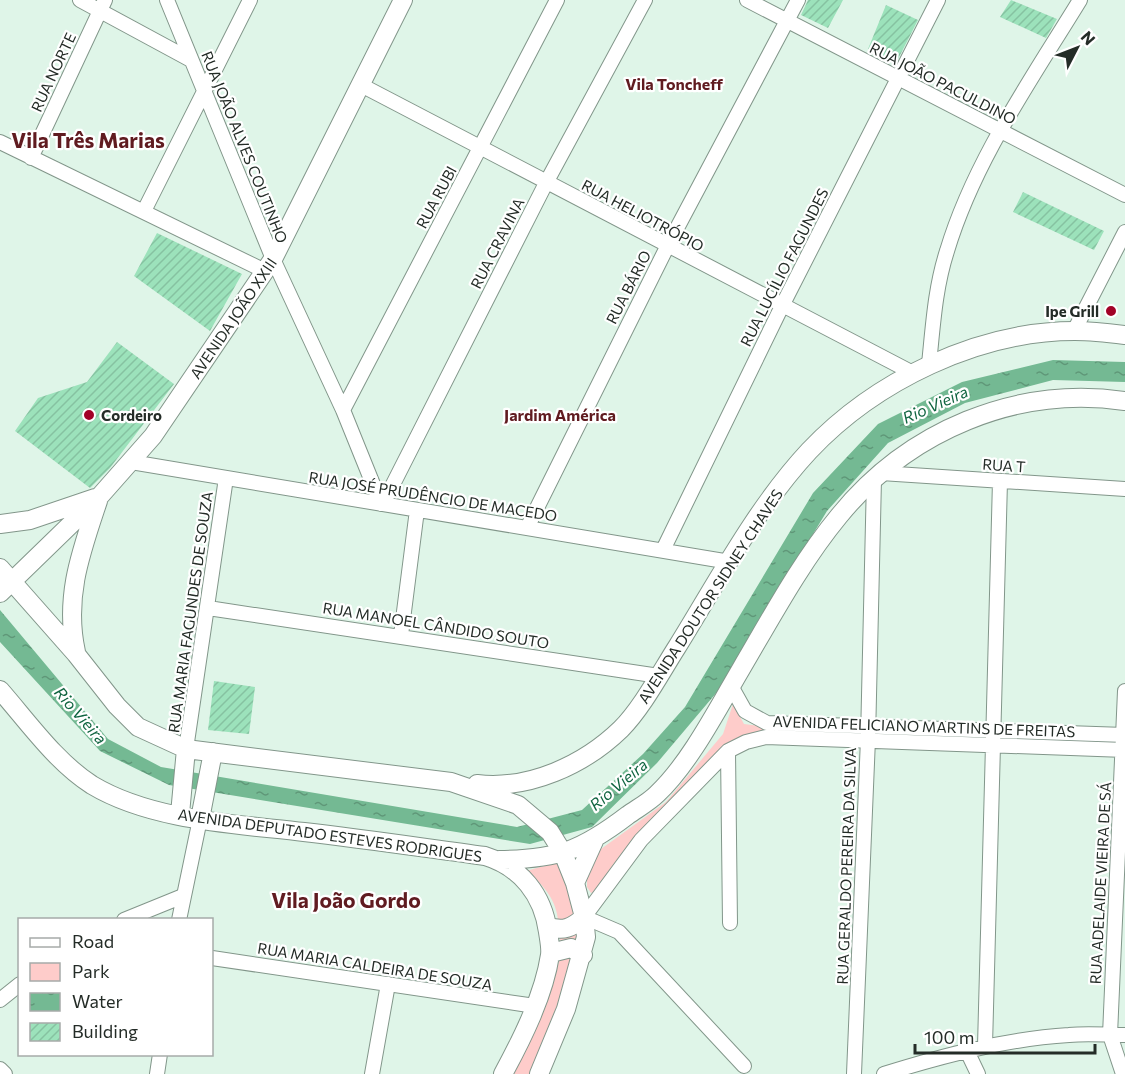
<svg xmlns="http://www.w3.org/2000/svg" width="1125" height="1074" font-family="Commissioner,sans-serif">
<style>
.park{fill:#feccca}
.water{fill:url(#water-ripples)}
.building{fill:url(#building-hatch)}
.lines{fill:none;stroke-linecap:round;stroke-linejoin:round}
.minor-casing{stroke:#82968a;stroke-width:16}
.major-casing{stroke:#82968a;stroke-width:20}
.minor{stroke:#fff;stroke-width:14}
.major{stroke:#fff;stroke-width:18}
.poi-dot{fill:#a20227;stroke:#fff;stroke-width:2}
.labels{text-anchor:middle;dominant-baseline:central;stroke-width:4.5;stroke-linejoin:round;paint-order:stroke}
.street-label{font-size:15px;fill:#242c27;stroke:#fff}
.poi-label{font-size:15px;font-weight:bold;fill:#242c27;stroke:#fff;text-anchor:end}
.neighbourhood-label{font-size:16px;font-weight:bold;fill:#601b20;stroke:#fff}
.water-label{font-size:16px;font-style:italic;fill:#116541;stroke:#fff}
.district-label{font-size:21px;font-weight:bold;fill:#601b20;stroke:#fff}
</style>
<defs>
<pattern id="water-ripples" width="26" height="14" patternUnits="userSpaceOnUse" patternTransform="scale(1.5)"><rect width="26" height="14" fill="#74b993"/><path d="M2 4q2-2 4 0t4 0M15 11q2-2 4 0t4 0" fill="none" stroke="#5f9778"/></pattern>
<pattern id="building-hatch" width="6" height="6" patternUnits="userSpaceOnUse" patternTransform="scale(1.5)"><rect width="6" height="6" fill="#9ce2bb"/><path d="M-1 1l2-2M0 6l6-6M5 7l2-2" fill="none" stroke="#86c2a1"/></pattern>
</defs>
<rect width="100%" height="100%" fill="#dff5e8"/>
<path class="park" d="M733 704 744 724 776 728 775 731 754 732 729 742 649 829 628 846 595 891 591 893 587 887V876L592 861 601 849 666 802 723 734Z
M558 862 569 885 579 941 570 940 561 943C558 933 559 923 557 914 554 897 540 881 526 871Z
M560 957H574L548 1034 529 1074H514L555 976Z"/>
<path class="water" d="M1053 360 1125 362V382L1053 380 965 403 888 443 827 511 717 692 657 763 592 827 530 844 169 785 100 751 0 642V610L108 739 161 767 517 827 582 810 643 754 685 707 813 493 878 424 962 382Z"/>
<path class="building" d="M808 0H843L828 28 801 15Z
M1011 0 1057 19 1046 38 1000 17Z
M886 5 918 20 895 65 868 49Z
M1023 192 1104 231 1094 250 1013 212Z
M157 233 242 274 210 331 134 276Z
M117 342 174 384 110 468 90 488 15 431 38 398 87 382Z
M214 681 255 687 249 734 208 730Z"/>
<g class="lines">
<defs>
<path id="minor" d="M80 0 191 60
M167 0 273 259 343 410 381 504
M747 0 1125 195
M361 85 911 372
M0 142 265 271
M31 158 105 0
M144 211 250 0
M1074 331 1125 232
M929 364C933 326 935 288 947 251 974 161 1031 80 1080 0
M343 410 557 0
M131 462 730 562
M881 473 1125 489
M383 504 546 183 645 0
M527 528 667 247 798 0
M663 550 782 306 938 0
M208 608 659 676
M401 635 417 510
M731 686 745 711 767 723 1125 735
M186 749 226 478
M728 751 730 923
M124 920 183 896
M179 920 200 819
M212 958 535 1006
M0 1000 20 984
M985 1046 1000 481
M967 1051 978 1074
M744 1066 619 932 584 917 641 840 728 751 746 742 766 737 1125 750
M0 1069 5 1074
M157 1074 160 1054
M372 1074 388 984
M854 1074 868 739 874 479
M884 1074C945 1055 1006 1039 1069 1035 1088 1033 1107 1035 1125 1035
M1123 1074 1110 1035 1125 691"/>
<path id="major" d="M0 524 30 520 95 498
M0 568 76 654 117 706 138 727 186 749 451 782 518 805 550 832 563 853 575 883 584 917 586 937 566 1009 539 1074
M0 593 100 496 153 436 273 259 403 0
M76 652C64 597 81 552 98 501
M0 690C28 722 56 762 92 785 152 821 237 824 304 832 365 839 425 848 485 856 521 867 543 895 548 932 549 939 551 948 550 955 544 995 522 1039 503 1074
M477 784C529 790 584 765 621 729 642 708 661 672 677 647 718 581 756 508 809 451 875 381 978 331 1075 331 1092 331 1109 333 1125 335
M180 814 186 749
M200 819 213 752
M499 860C558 859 581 851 628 815 638 808 649 802 657 794 690 763 718 708 741 669 771 618 801 562 839 516 908 431 1016 385 1125 401
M575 883 594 841
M547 926C563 932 572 928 584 917
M551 953 571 948 583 955"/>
</defs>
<use href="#minor" class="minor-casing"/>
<use href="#major" class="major-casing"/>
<use href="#minor" class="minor"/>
<use href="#major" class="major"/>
</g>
<g class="poi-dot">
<circle cx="1111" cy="311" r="6"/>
<circle cx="89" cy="415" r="6"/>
</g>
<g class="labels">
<g class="street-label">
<text transform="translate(53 72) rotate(-65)">RUA NORTE</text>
<text transform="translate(943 83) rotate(27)">RUA JOÃO PACULDINO</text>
<text transform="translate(245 147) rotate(68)">RUA JOÃO ALVES COUTINHO</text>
<text transform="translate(436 197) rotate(-62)">RUA RUBI</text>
<text transform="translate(643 215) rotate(28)">RUA HELIOTRÓPIO</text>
<text transform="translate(497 243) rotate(-63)">RUA CRAVINA</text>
<text transform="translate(784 267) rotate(-63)">RUA LUCÍLIO FAGUNDES</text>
<text transform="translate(628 287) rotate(-63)">RUA BÁRIO</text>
<text transform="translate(233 318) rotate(-56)">AVENIDA JOÃO XXIII</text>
<text transform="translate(1004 465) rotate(4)">RUA T</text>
<text transform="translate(433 496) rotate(9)">RUA JOSÉ PRUDÊNCIO DE MACEDO</text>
<text transform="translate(710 596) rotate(-57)">AVENIDA DOUTOR SIDNEY CHAVES</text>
<text transform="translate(190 612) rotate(-82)">RUA MARIA FAGUNDES DE SOUZA</text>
<text transform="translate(436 625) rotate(9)">RUA MANOEL CÂNDIDO SOUTO</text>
<text transform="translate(924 726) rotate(2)">AVENIDA FELICIANO MARTINS DE FREITAS</text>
<text transform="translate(330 835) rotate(8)">AVENIDA DEPUTADO ESTEVES RODRIGUES</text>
<text transform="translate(846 866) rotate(-88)">RUA GERALDO PEREIRA DA SILVA</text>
<text transform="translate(1100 883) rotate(-87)">RUA ADELAIDE VIEIRA DE SÁ</text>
<text transform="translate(375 966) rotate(9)">RUA MARIA CALDEIRA DE SOUZA</text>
</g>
<g class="poi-label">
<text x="1099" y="311">Ipe Grill</text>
<text x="101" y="415" text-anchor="start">Cordeiro</text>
</g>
<g class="neighbourhood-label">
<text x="674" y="83">Vila Toncheff</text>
<text x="560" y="414">Jardim América</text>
</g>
<g class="water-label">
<text transform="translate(935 404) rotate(-24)">Rio Vieira</text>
<text transform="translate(81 715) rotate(49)">Rio Vieira</text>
<text transform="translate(618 784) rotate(-40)">Rio Vieira</text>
</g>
<g class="district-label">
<text x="88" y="139">Vila Três Marias</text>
<text x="346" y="899">Vila João Gordo</text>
</g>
</g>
<rect x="18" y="918" width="195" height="138" fill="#ffffff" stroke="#a7aba9" stroke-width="1.5"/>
<rect x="30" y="938" width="30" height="9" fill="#ffffff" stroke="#a7aba9" stroke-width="1.5"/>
<text x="72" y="948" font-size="18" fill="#242c27">Road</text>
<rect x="30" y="963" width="30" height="18" fill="#feccca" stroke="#a7aba9" stroke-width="1.5"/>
<text x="72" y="978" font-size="18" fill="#242c27">Park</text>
<rect x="30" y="993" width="30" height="18" fill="url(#water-ripples)" stroke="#a7aba9" stroke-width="1.5"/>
<text x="72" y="1008" font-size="18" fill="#242c27">Water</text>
<rect x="30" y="1023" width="30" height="18" fill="url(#building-hatch)" stroke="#a7aba9" stroke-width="1.5"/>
<text x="72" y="1038" font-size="18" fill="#242c27">Building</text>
<g transform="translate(1077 48) rotate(48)" stroke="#ffffff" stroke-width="4.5" paint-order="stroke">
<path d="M0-4.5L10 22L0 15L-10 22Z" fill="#242c27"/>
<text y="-9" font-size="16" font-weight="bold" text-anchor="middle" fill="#242c27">N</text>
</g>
<path d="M915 1044v9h180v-9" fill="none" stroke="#242c27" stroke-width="3"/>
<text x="924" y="1044" font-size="18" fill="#242c27" stroke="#ffffff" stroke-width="4.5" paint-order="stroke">100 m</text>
</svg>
